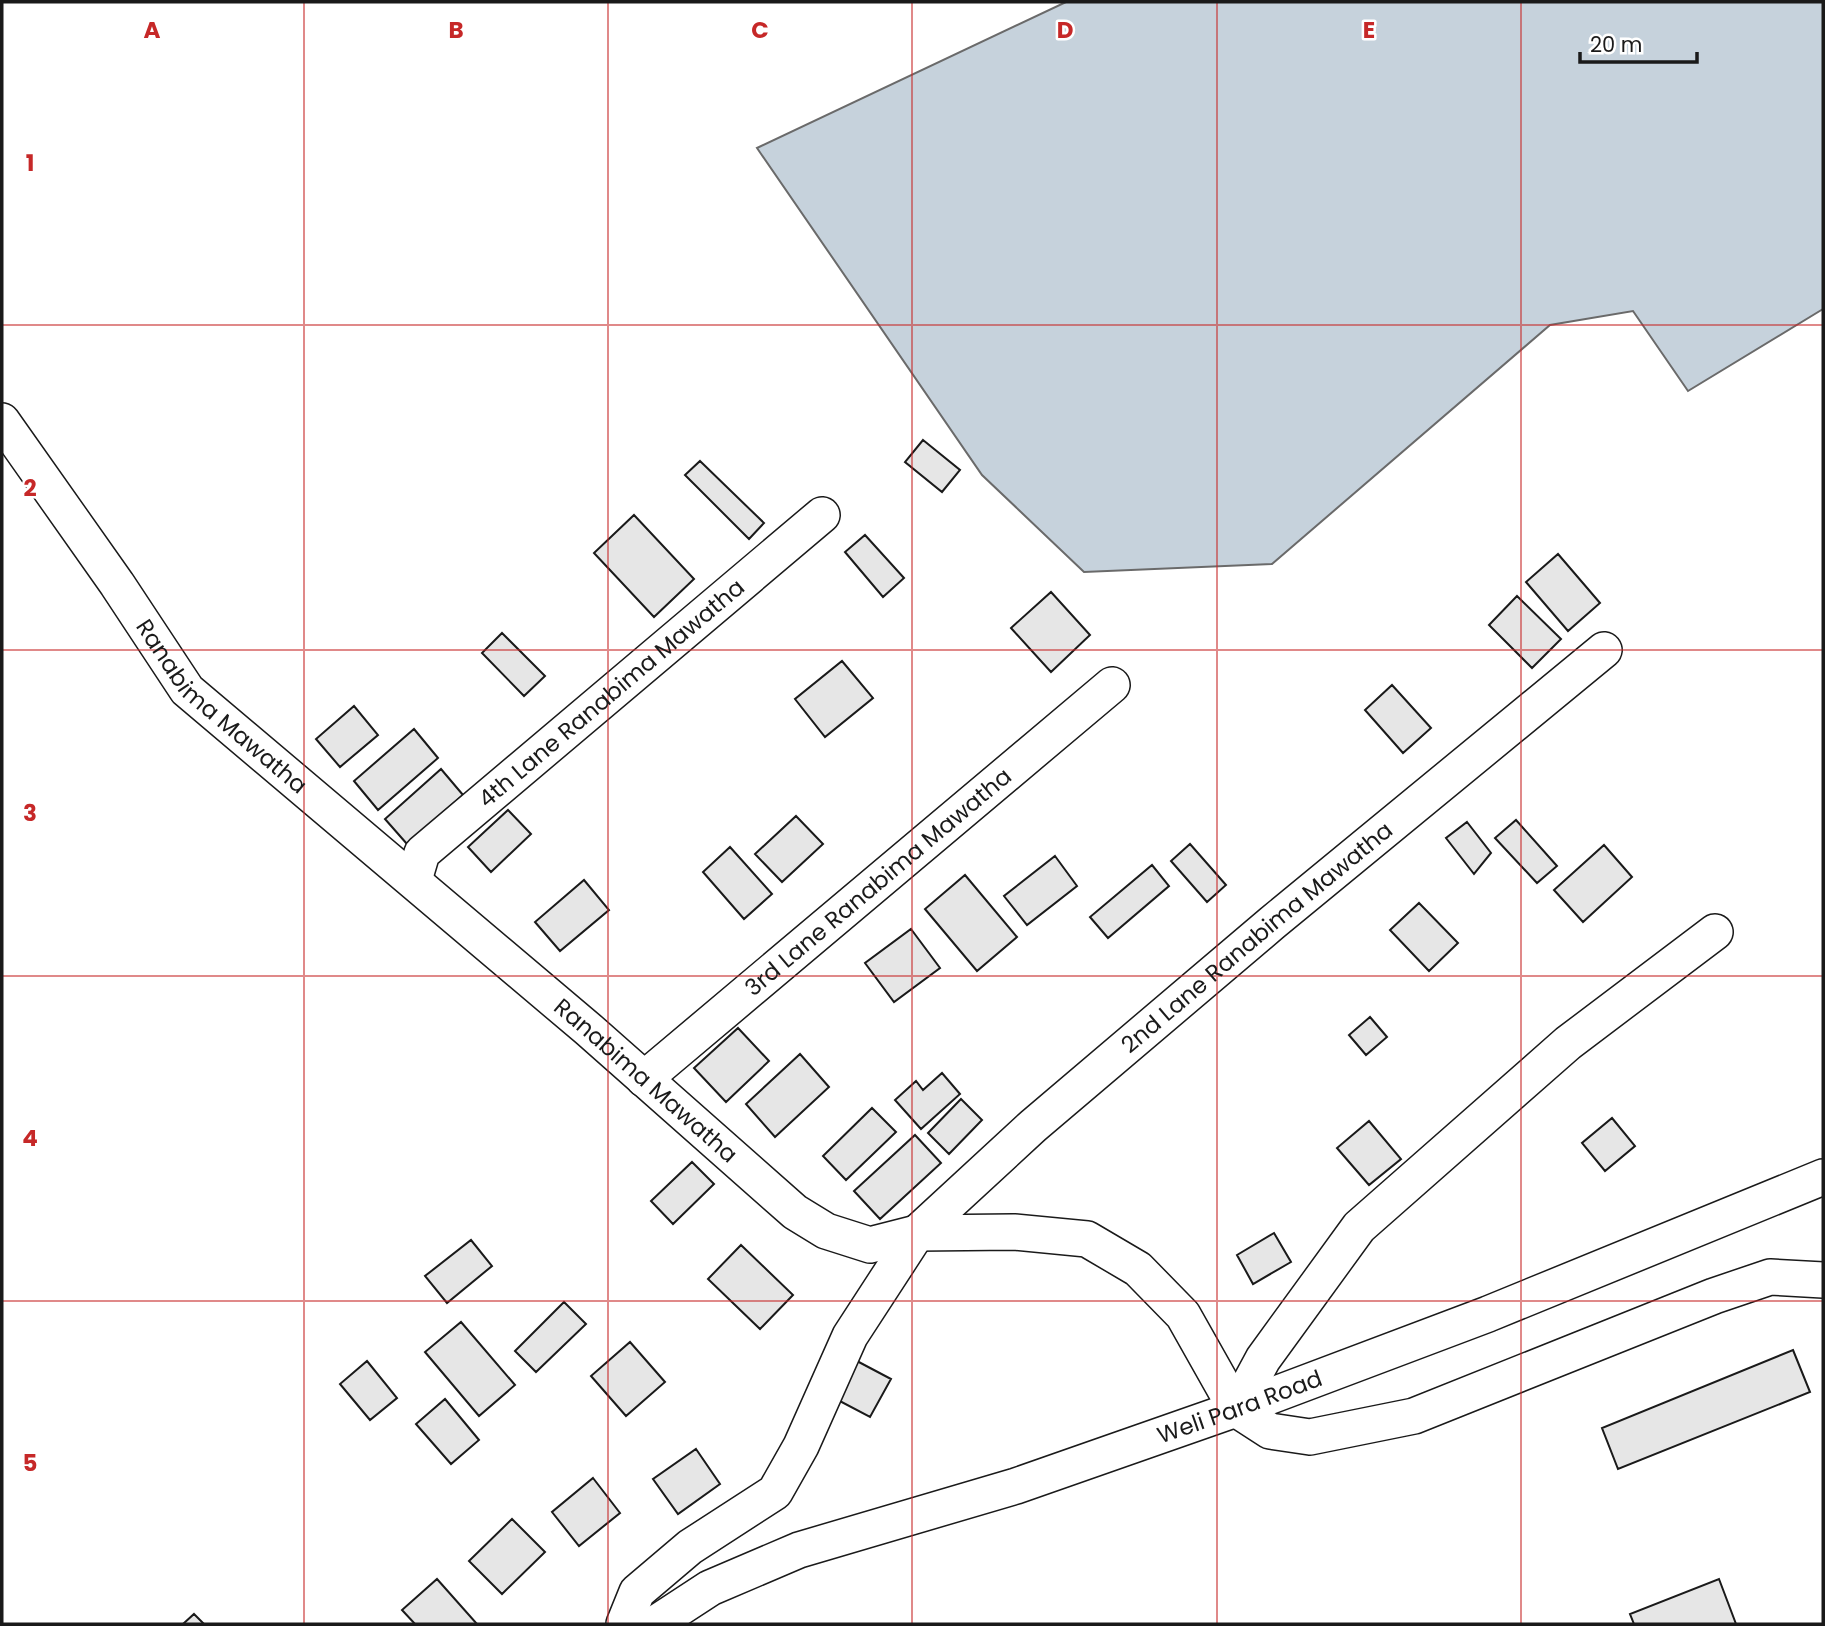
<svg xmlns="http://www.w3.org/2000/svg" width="1825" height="1626" font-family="Poppins,sans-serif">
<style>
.water{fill:#c6d2dc;stroke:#6a6a6a;stroke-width:2}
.building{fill:#e6e6e6;stroke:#1a1a1a;stroke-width:2}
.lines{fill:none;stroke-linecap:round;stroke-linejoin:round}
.street-casing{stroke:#1a1a1a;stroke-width:38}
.street{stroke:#fff;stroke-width:35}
.grid{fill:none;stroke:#c62828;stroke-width:2;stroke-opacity:0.55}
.labels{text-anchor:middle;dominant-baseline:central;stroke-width:5;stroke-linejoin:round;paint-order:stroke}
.street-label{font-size:23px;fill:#1a1a1a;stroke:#fff}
.grid-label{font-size:23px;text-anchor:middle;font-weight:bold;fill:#c62828;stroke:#fff;stroke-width:5;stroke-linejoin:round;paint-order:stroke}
</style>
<rect width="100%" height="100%" fill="#fff"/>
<path class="water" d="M1066 2H1823V309L1688 391 1633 311 1550 325 1272 564 1084 572 982 475 757 148Z"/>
<path class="building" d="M923 440 960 470 942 492 905 462Z
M700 461 764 523 749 539 685 475Z
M634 515 694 579 654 617 594 553Z
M865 535 904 578 883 597 845 552Z
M1558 554 1600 603 1568 631 1526 582Z
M1051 592 1090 635 1051 672 1011 628Z
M1517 596 1561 639 1532 668 1489 625Z
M502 633 545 676 524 696 482 653Z
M842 661 873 698 825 737 795 699Z
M1392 685 1431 728 1403 753 1365 710Z
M354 706 378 735 340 767 316 739Z
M414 729 438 758 378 810 354 781Z
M441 769 463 795 407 844 385 819Z
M508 810 531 834 491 872 468 847Z
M796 816 823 844 782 882 755 854Z
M1516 820 1557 866 1537 883 1495 838Z
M1467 822 1491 853 1474 874 1446 838Z
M1190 844 1226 885 1207 902 1171 861Z
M1604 845 1632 877 1583 922 1554 890Z
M730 847 772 894 744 919 703 872Z
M1055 856 1077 886 1027 925 1004 896Z
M1152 865 1169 886 1108 938 1090 917Z
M965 875 1017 937 977 971 925 909Z
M584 880 609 910 560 951 535 922Z
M1419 903 1458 943 1429 971 1390 930Z
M911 929 940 968 894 1002 865 963Z
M1370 1017 1387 1037 1366 1055 1349 1035Z
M738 1028 769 1061 726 1102 694 1068Z
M800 1054 829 1087 775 1137 746 1104Z
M942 1073 960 1094 921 1129 895 1100 916 1081 923 1090Z
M961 1099 982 1120 949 1154 928 1133Z
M872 1108 896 1132 846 1180 823 1156Z
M1612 1118 1635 1146 1605 1171 1582 1143Z
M1369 1121 1401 1159 1369 1185 1337 1148Z
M915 1135 941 1163 880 1219 854 1191Z
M692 1162 714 1184 673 1224 651 1201Z
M1274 1233 1291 1262 1253 1284 1237 1255Z
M471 1240 492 1266 447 1303 425 1276Z
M741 1245 793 1295 760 1329 708 1279Z
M564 1302 586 1324 536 1372 515 1351Z
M461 1322 515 1385 479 1416 425 1352Z
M630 1342 665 1382 626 1416 591 1376Z
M1793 1350 1810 1392 1618 1469 1602 1428Z
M855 1360 891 1379 870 1417 834 1398Z
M367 1361 397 1398 370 1420 340 1384Z
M445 1399 479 1440 451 1464 416 1424Z
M696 1449 720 1484 678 1514 653 1479Z
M593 1478 620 1513 579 1546 552 1512Z
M512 1519 545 1552 502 1594 469 1561Z
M437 1579 477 1624H415L402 1610Z
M1719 1579 1736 1624H1634L1630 1614Z
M194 1614 204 1624H183Z"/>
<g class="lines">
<defs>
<g id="street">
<path id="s1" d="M2 421 117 584 187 690 588 1029 795 1212 826 1231 870 1245 917 1233 1014 1232 1087 1239 1138 1269 1183 1315 1236 1409 1270 1431 1310 1437 1414 1416 1714 1296 1770 1277 1823 1280"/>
<path id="s2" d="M414 880 422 853 822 515"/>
<path id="s3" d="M644 1079 1112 685"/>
<path d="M1236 1409 1263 1359 1359 1227 1568 1043 1715 932"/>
<path id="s4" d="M624 1624 637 1592 690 1547 775 1492 801 1446 850 1336 917 1233 1033 1126 1272 923 1604 650"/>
<path id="s5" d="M655 1624 710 1588 799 1550 1016 1486 1236 1409 1488 1314 1823 1177"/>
</g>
</defs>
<use href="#street" class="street-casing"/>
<use href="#street" class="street"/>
</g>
<path class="grid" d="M304 2V1624M608 2V1624M912 2V1624M1217 2V1624M1521 2V1624M2 325H1823M2 650H1823M2 976H1823M2 1301H1823"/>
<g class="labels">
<g class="street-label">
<text stroke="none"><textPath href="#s2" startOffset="276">4th Lane Ranabima Mawatha</textPath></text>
<text stroke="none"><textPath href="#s1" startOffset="362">Ranabima Mawatha</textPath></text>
<text stroke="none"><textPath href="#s3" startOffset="306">3rd Lane Ranabima Mawatha</textPath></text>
<text stroke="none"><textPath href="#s4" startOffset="952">2nd Lane Ranabima Mawatha</textPath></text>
<text stroke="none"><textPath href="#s1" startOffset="929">Ranabima Mawatha</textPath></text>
<text stroke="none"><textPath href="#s5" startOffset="626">Weli Para Road</textPath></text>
</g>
</g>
<g class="grid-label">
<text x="152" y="38">A</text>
<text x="456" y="38">B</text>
<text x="760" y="38">C</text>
<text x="1065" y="38">D</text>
<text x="1369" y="38">E</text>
<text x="30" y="171">1</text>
<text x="30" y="496">2</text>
<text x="30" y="821">3</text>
<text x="30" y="1146">4</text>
<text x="30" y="1471">5</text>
</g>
<rect width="1825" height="1626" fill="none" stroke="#1a1a1a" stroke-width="7"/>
<path d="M1580 52v10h117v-10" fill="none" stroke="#1a1a1a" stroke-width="3.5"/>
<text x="1590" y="52" font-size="21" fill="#1a1a1a" stroke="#ffffff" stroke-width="5" paint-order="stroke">20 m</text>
</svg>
